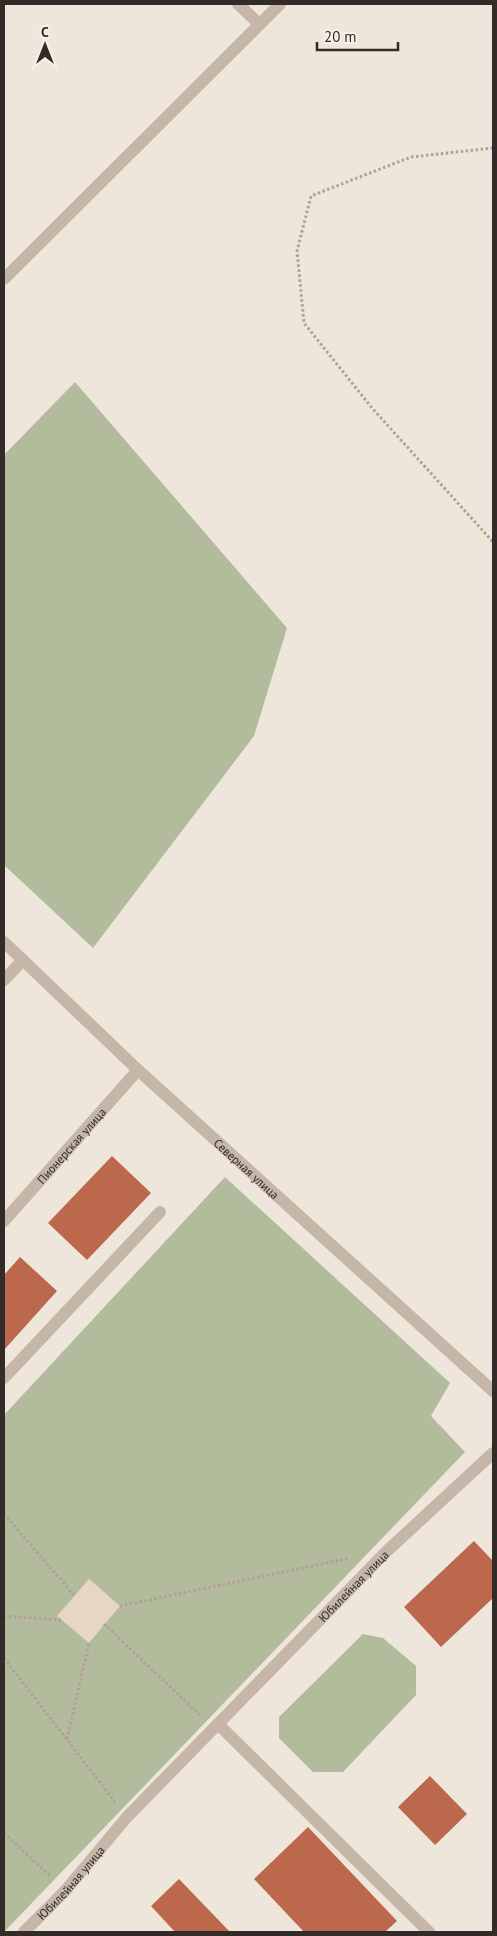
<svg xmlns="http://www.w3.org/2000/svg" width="497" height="1936" font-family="'PT Sans',sans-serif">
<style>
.green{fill:#b2bc9c}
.plaza{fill:#e6d6c3}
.building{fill:#bb684d}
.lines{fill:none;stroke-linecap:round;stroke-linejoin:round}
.path{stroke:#b1a092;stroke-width:3;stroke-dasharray:2.5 2.5;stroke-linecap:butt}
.minor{stroke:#c6b6a8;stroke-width:12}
.labels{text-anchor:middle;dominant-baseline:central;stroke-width:4;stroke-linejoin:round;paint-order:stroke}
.street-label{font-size:12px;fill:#332b27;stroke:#f7f0e7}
</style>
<rect width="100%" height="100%" fill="#efe6db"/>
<path class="green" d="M75 382 287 628 254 736 93 948 4 865V455Z
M225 1177 450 1383 431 1416 465 1452 4 1932V1415Z
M363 1634 383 1638 416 1666V1695L343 1772H313L279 1738V1717Z"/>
<path class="plaza" d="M89 1579 120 1606 89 1643 57 1616Z"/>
<path class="building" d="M112 1156 151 1193 87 1260 48 1223Z
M20 1257 57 1291 4 1350V1275Z
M474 1541 493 1561V1598L441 1647 404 1607Z
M430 1776 467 1814 435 1845 398 1807Z
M308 1827 397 1921 385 1932H304L254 1879Z
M179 1879 230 1932H175L151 1906Z"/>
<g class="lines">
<path class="path" d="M493 148 411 157 311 196 297 251 304 323 372 408 493 542
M4 1514 74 1595
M120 1606 350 1558
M4 1616 61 1620
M104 1624 200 1715
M4 1658 115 1802
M67 1739 89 1643
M4 1833 51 1877"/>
<g class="minor">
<path d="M238 4 259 24"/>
<path d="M4 279 280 4"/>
<path id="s1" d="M4 942 138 1070 493 1391"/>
<path d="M4 980 23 960"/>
<path id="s2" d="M4 1221 138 1070"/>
<path d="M4 1378 160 1212"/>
<path d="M218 1724 429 1932"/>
<path id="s3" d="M24 1932 65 1891 127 1817 387 1551 493 1453"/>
</g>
</g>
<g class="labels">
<g class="street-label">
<text stroke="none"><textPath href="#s2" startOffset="101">Пионерская улица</textPath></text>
<text stroke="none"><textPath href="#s1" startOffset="332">Северная улица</textPath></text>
<text stroke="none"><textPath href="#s3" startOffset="478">Юбилейная улица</textPath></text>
<text stroke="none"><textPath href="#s3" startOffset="68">Юбилейная улица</textPath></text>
</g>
</g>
<rect width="497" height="1936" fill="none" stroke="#332b27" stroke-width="10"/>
<g transform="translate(45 45)" stroke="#f7f0e7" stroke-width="4" paint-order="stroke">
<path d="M0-4L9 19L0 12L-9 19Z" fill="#332b27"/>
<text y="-8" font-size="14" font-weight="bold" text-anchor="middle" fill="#332b27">С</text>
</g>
<path d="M317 42v8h81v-8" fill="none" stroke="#332b27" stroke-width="2.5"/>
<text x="324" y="42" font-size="15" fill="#332b27" stroke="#f7f0e7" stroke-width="4" paint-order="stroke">20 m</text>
</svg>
